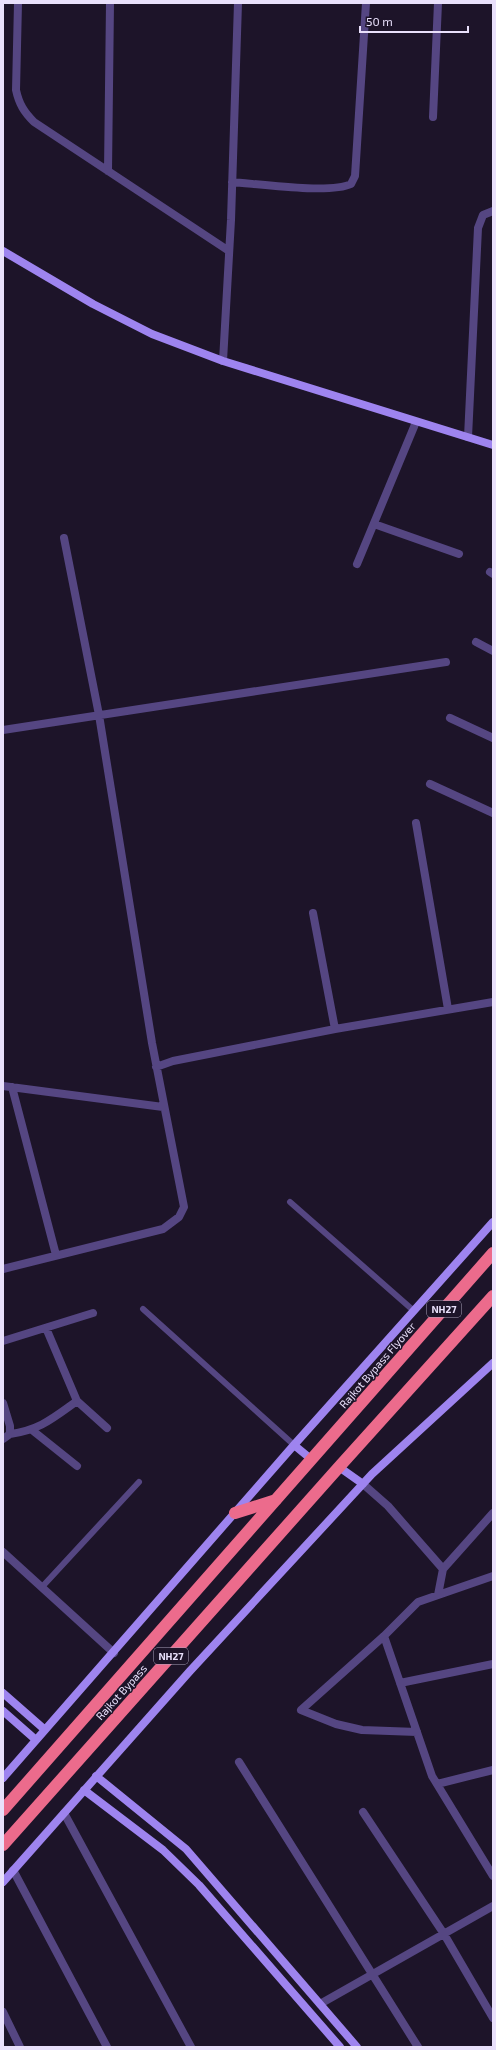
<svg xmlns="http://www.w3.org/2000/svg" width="496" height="2050" font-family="'Exo 2',sans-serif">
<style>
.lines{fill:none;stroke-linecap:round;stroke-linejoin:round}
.lane{stroke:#554682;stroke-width:6}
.street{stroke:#554682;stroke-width:8}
.secondary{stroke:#9e84ef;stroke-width:8}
.highway{stroke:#ec6b8c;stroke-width:12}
.labels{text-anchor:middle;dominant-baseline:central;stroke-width:3;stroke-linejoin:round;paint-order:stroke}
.shield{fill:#1d1429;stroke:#aca3bc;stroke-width:1}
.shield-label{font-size:10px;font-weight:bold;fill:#e9e0fb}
.street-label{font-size:11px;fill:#e9e0fb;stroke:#1d1429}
</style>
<rect width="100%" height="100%" fill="#1d1429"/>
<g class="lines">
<path class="lane" d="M290 1202 414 1311
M143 1309 294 1445
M42 1587 139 1482"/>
<path class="street" d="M18 3 16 90C19 104 24 112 34 122L229 251
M433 117 438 3
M108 171 110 3
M232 182C259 184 330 194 351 184L355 176 366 3
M223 361 231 220 238 3
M468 437 478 228 483 215 493 211
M374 524 459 554
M357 564 416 422
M490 572 493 574
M476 642 493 651
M450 718 493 738
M3 730 446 662
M430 784 493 813
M416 823 448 1009
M313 913 335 1029
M156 1067 173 1061 335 1029 493 1002
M3 1086 163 1107
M12 1087 56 1255
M3 1269 163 1229 179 1217 184 1207 152 1043 99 715 64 538
M46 1328 77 1401 107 1428
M3 1341 93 1313
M3 1403 10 1426V1434L3 1439
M32 1430 77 1466
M10 1434C40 1430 53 1418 77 1401
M363 1484 388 1506 443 1569
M3 1552 114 1653
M438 1595 443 1569 493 1513
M384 1636 432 1776 493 1876
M400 1683 493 1664
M417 1732 362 1730 336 1724 301 1710 384 1636 418 1602 493 1576
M239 1762 418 2047
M437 1784 493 1770
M363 1812 444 1934 493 2018
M64 1813 191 2047
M13 1870 107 2047
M320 2004 493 1906
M3 2012 20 2047"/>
<path class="secondary" d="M3 251 93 304 152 334 223 361 493 445
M294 1445 311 1459
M339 1467 363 1484
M3 1693 44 1729
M3 1711 36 1740
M96 1776 186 1849 357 2047
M3 1778 294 1445 493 1222
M84 1790 163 1850 199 1885 340 2047
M3 1882 190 1671 372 1474 493 1363"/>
<path class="highway" d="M235 1513 276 1500
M3 1810 493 1253
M3 1845 339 1467 493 1296"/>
</g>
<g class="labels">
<g class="shield">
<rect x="427" y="1301" width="34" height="16" rx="3"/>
<rect x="154" y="1648" width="34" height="16" rx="3"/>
</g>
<g class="shield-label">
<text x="444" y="1309">NH27</text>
<text x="171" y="1656">NH27</text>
</g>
<g class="street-label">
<text transform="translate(377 1365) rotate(-49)">Rajkot Bypass Flyover</text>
<text transform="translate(121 1692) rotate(-48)">Rajkot Bypass</text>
</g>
</g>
<rect width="496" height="2050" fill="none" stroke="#e9e0fb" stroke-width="8"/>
<path d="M360 26v6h108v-6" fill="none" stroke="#e9e0fb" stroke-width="2"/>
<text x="366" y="26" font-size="12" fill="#e9e0fb" stroke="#1d1429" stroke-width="3" paint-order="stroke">50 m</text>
</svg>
